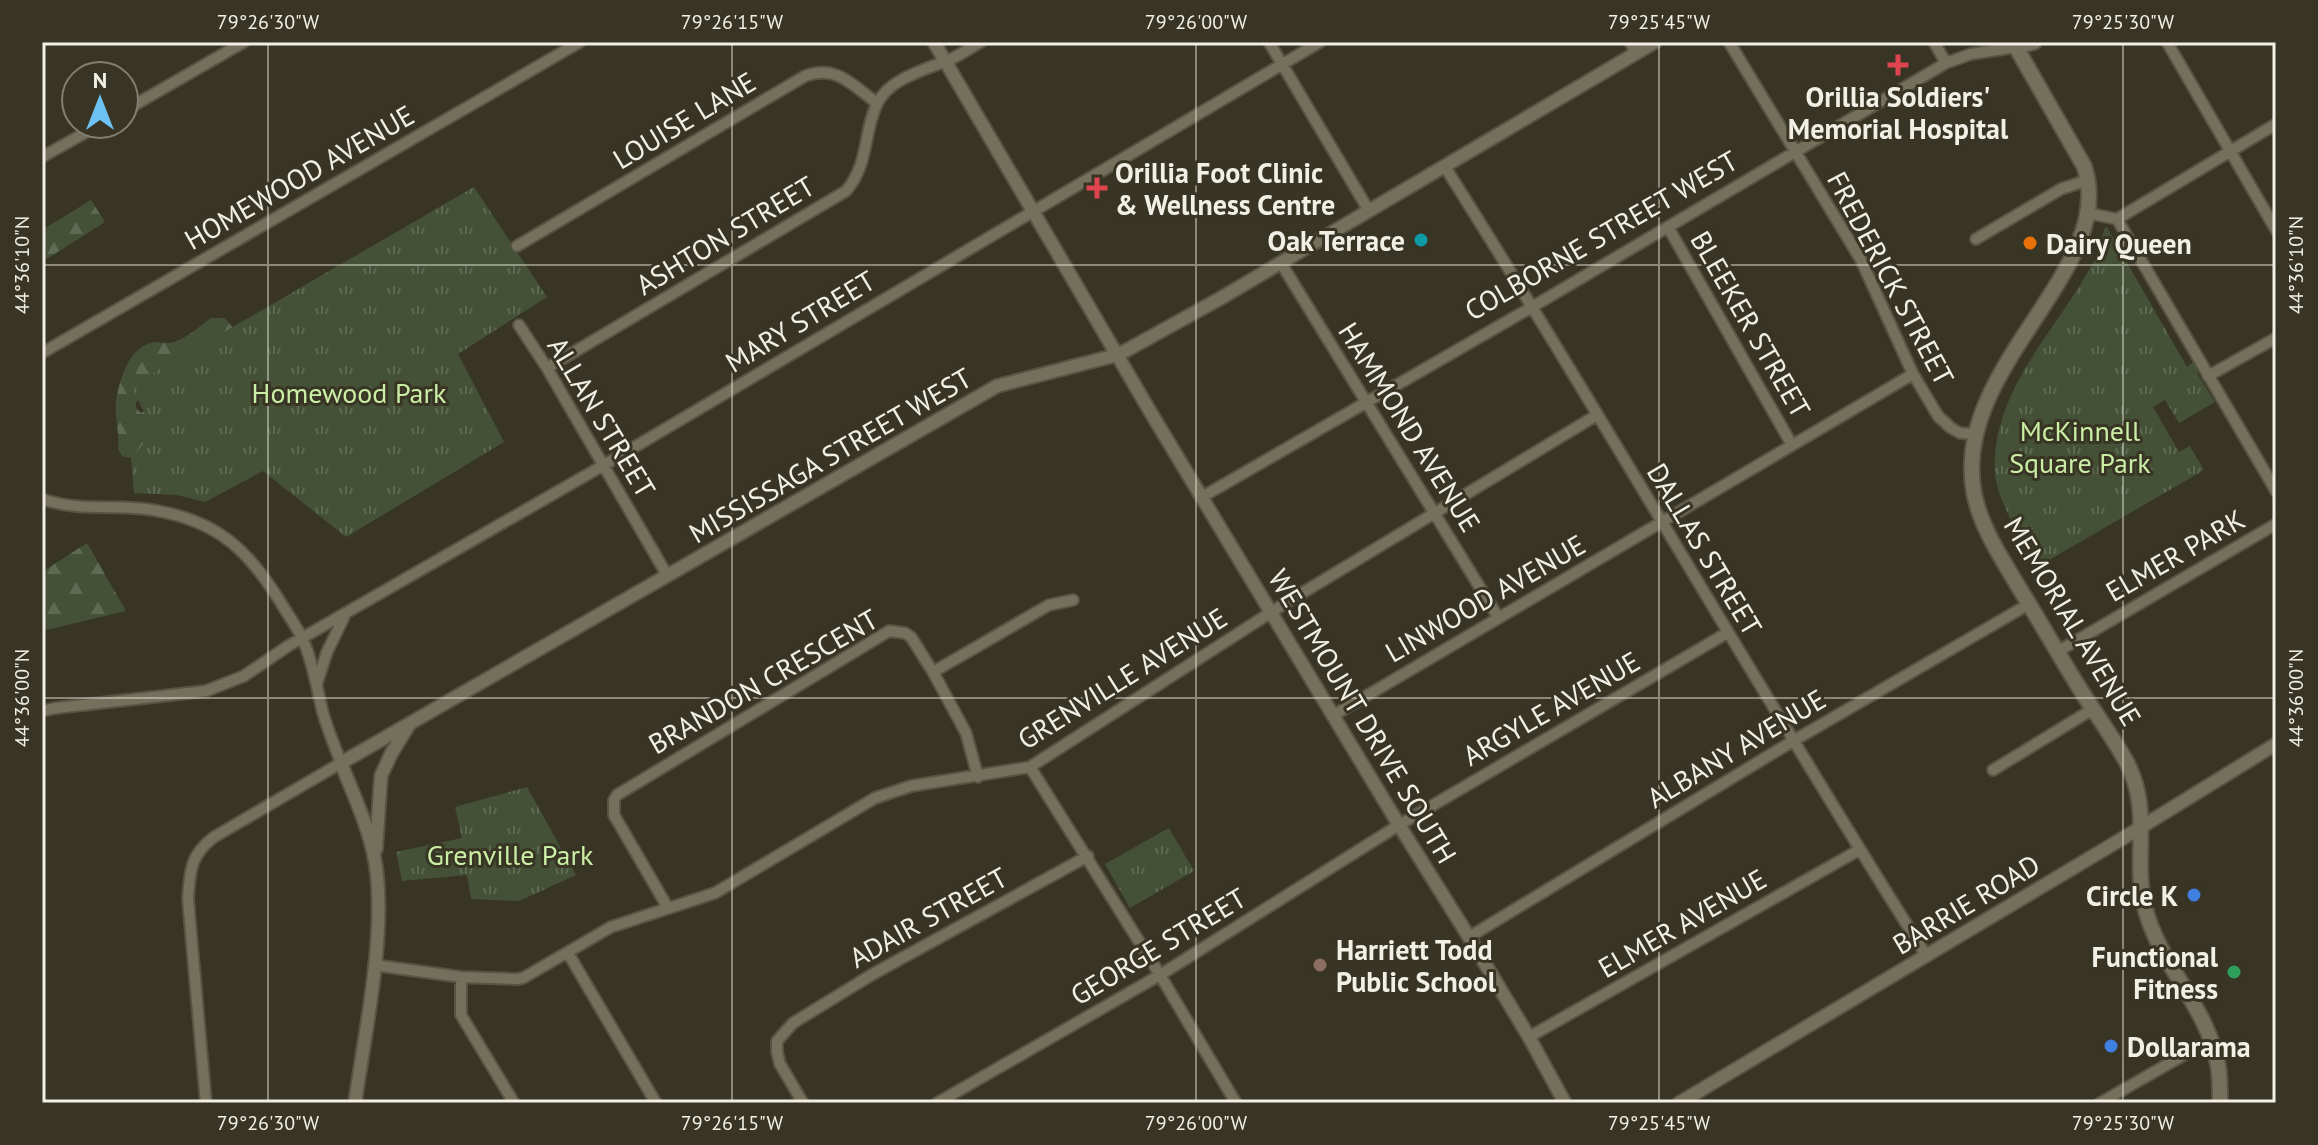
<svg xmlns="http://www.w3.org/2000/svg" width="2318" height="1145" font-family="'PT Sans',sans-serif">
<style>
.forest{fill:url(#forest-firs)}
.park{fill:url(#park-tufts)}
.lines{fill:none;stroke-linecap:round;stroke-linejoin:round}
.minor-casing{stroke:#575444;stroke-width:14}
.tertiary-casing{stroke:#575444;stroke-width:16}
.secondary-casing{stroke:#575444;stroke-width:18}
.minor{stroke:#74705c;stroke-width:10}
.tertiary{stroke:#74705c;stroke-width:12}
.secondary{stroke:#74705c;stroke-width:14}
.ticks{fill:none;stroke:#f2f0e5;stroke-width:2;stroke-opacity:0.45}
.health-dot{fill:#e0444e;stroke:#393524;stroke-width:3}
.culture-dot{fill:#0f9aa8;stroke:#393524;stroke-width:3}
.food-dot{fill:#e8710a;stroke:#393524;stroke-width:3}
.shop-dot{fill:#3f7fe0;stroke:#393524;stroke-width:3}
.education-dot{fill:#8d6e63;stroke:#393524;stroke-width:3}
.leisure-dot{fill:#2e9e5b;stroke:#393524;stroke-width:3}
.labels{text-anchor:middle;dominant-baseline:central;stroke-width:6;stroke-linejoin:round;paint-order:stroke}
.poi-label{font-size:28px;font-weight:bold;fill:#f2f0e5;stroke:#393524;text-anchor:start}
.street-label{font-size:28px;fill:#f2f0e5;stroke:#393524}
.park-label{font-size:28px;fill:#caeea5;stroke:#393524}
.neatline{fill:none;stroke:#f2f0e5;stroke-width:3}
.ticks-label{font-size:20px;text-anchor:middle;fill:#f2f0e5}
</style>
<defs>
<pattern id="forest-firs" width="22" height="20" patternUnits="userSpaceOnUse" patternTransform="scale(2)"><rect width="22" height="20" fill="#445136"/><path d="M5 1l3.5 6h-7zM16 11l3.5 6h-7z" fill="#5f6a53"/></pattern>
<pattern id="park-tufts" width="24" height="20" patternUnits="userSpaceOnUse" patternTransform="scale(2)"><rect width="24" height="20" fill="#445136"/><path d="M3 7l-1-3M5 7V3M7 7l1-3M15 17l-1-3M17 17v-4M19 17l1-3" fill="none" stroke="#5f6a53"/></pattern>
</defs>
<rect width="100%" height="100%" fill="#393524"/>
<path class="forest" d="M91 200 105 222 42 262V230Z
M211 318H225L237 333 151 389 136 402V408L141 413 182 390 142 455 129 458 122 456 118 449C120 432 114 418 116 401 120 378 129 346 155 342 161 342 168 344 174 342 187 338 200 326 211 318Z
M87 543 126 611 42 631V572Z"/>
<path class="park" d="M474 187 547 297 458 354 504 442 346 537 263 471 205 502 177 495 134 493 131 458 154 432 131 386Z
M2106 226 2187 367 2196 360 2198 375 2215 402 2179 423 2165 400 2153 407 2179 452 2190 446 2204 470 2037 567C2023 542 1997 501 1995 473 1990 391 2059 328 2094 261 2100 250 2101 237 2106 226Z
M527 787 576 875 519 901 471 899 467 875 402 881 396 852 462 838 455 807Z
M1169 828 1194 871 1130 908 1105 864Z"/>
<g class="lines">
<defs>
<path id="minor" d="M1269 42 1369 211
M1630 42 1636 53
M1729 42 1861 260 1913 374 1938 416 1951 428 1960 433 1976 434
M1934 42 1946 63
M2167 42 2276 230
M124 111 244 42
M42 157 101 124
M1445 167C1610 427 1761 695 1926 955
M2087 213 2117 219
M2117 219 2276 491
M2117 219 2276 124
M1668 227 1792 445
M1976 239 2061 189 2088 180
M517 246 805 76C837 64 853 86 877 103
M1281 263 1498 617
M519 325 547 368 667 575
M42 353 580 42
M547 368 846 191C870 163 863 130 878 102 891 77 929 69 953 58 963 53 972 47 981 42
M2208 376 2276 338
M1202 497 1532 307 1946 63 1971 54 2016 47
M42 499C83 513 118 503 158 511 219 522 249 551 281 603 288 615 297 627 303 640 312 660 316 683 321 705 325 724 334 744 341 763L214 837C190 855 190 871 188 899L206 1103
M2057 652 2276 524
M933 672 1049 605 1073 600
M317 683 327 652 344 617
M42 711 56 708 206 691 244 676 288 646 604 465 1320 42
M1334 715 1913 374
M1030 767 1160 975 1236 1103
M1993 770 2093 709
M668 908 614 815V800L617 795 889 631 905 633 911 637 933 672 966 733 978 777
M1469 937 1793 741 2029 604
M568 953 656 1103
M374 965 461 977 516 979 523 978 611 927 715 893 875 798 911 786 1030 767 1284 604 1597 415
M461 977V1015L514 1103
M1529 1037 1859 850
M803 1103 780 1064 777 1052V1041L793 1023 873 974 1088 856
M937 1103 1160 975 1399 825 1727 633
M2100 1103 2189 1052 2214 1046"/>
<path id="tertiary" d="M934 42 1151 413 1399 825 1469 937 1529 1037 1565 1103
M376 849 381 776 391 754 410 723
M355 1103C365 1031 384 946 377 875 373 835 355 799 341 763L997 386 1117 355 1127 350 1221 298 1655 42
M1679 1103 2125 837 2276 744"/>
<path id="secondary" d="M2034 42 2016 47 2084 166C2120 269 1950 367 1974 493 1981 529 2003 560 2021 591 2041 623 2060 657 2080 689 2095 713 2112 736 2126 761 2153 811 2132 856 2145 908 2158 959 2199 999 2214 1049 2220 1067 2220 1084 2220 1103"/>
</defs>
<use href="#minor" class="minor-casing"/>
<use href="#tertiary" class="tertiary-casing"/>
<use href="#secondary" class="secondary-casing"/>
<use href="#minor" class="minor"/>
<use href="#tertiary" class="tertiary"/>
<use href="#secondary" class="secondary"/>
</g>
<path class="ticks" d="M268 42V1103M732 42V1103M1196 42V1103M1659 42V1103M2123 42V1103M42 265H2276M42 698H2276"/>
<g class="health-dot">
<path d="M1894 53h8v8h8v8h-8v8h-8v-8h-8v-8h8z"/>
<path d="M1093 176h8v8h8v8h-8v8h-8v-8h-8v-8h8z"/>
</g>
<circle class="culture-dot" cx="1421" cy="240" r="8"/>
<circle class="food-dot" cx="2030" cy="243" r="8"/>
<g class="shop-dot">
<circle cx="2194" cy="895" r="8"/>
<circle cx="2111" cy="1046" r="8"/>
</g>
<circle class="education-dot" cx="1320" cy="965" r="8"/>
<circle class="leisure-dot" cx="2234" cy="972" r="8"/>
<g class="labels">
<g class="poi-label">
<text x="1898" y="96" text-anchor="middle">Orillia Soldiers'<tspan x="1898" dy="32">Memorial Hospital</tspan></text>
<text x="1115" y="172">Orillia Foot Clinic<tspan x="1115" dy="32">&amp; Wellness Centre</tspan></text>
<text x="1405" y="240" text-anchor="end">Oak Terrace</text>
<text x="2046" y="243">Dairy Queen</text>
<text x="2178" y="895" text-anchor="end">Circle K</text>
<text x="1336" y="949">Harriett Todd<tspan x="1336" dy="32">Public School</tspan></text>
<text x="2218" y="956" text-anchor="end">Functional<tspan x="2218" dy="32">Fitness</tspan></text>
<text x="2127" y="1046">Dollarama</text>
</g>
<g class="street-label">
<text transform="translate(684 120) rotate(-31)">LOUISE LANE</text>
<text transform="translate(299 177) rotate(-30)">HOMEWOOD AVENUE</text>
<text transform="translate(725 235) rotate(-31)">ASHTON STREET</text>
<text transform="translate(1601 235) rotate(-30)">COLBORNE STREET WEST</text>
<text transform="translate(1891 278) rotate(62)">FREDERICK STREET</text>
<text transform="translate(800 321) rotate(-31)">MARY STREET</text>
<text transform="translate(1751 324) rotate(60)">BLEEKER STREET</text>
<text transform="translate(602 417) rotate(59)">ALLAN STREET</text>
<text transform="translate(1410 427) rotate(58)">HAMMOND AVENUE</text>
<text transform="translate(830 455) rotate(-30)">MISSISSAGA STREET WEST</text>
<text transform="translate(1705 549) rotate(59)">DALLAS STREET</text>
<text transform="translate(2175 555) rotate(-30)">ELMER PARK</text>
<text transform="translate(1485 598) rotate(-30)">LINWOOD AVENUE</text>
<text transform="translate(2073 621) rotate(59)">MEMORIAL AVENUE</text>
<text transform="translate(1122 678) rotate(-32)">GRENVILLE AVENUE</text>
<text transform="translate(763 681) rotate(-30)">BRANDON CRESCENT</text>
<text transform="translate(1551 708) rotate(-30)">ARGYLE AVENUE</text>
<text transform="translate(1363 716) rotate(59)">WESTMOUNT DRIVE SOUTH</text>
<text transform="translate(1736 748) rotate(-31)">ALBANY AVENUE</text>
<text transform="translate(1966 904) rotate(-31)">BARRIE ROAD</text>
<text transform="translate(928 917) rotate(-29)">ADAIR STREET</text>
<text transform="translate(1682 923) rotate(-30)">ELMER AVENUE</text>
<text transform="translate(1158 946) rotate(-31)">GEORGE STREET</text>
</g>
<g class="park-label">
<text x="349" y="392">Homewood Park</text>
<text x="2080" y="430">McKinnell<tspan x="2080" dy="32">Square Park</tspan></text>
<text x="510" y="854">Grenville Park</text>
</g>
</g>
<rect width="2318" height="1145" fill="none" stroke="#393524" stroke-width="88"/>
<g transform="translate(100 100)"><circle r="38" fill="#393524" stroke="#838071" stroke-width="2"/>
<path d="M0-6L14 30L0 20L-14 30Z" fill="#6dc2f3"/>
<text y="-12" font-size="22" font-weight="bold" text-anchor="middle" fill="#f2f0e5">N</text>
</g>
<rect x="44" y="44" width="2230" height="1057" class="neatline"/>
<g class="ticks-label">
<text x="268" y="29">79°26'30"W</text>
<text x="732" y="29">79°26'15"W</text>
<text x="1196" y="29">79°26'00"W</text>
<text x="1659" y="29">79°25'45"W</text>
<text x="2123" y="29">79°25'30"W</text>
<text transform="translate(22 265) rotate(-90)" y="7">44°36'10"N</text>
<text transform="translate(2296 265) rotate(-90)" y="7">44°36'10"N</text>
<text transform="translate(22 698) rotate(-90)" y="7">44°36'00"N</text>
<text transform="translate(2296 698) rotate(-90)" y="7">44°36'00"N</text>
<text x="268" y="1130">79°26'30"W</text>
<text x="732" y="1130">79°26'15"W</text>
<text x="1196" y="1130">79°26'00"W</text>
<text x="1659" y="1130">79°25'45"W</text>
<text x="2123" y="1130">79°25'30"W</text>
</g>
</svg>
